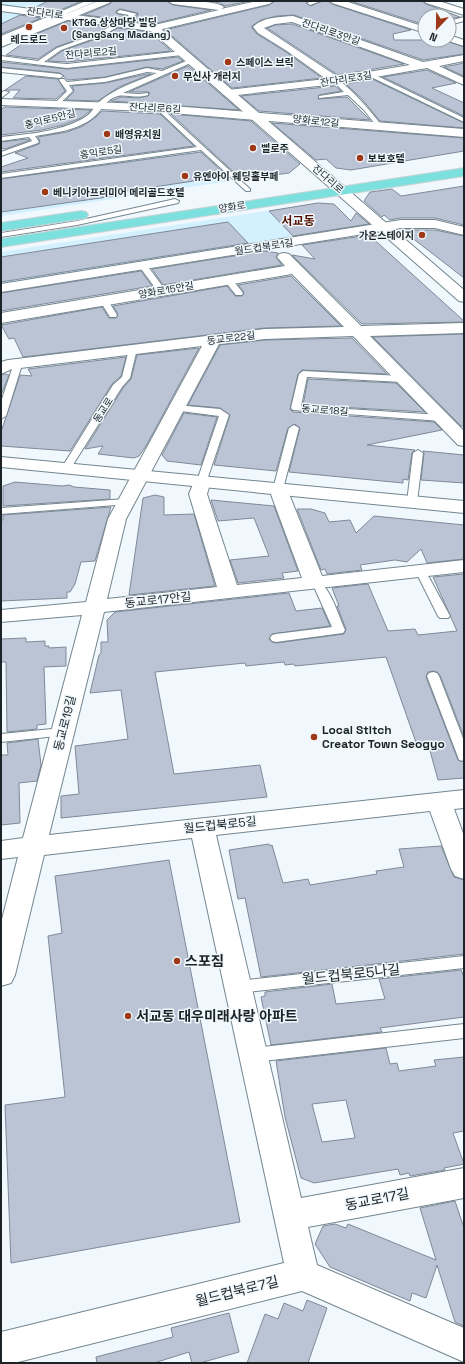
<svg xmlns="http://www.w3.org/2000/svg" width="465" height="1364" font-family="'Space Grotesk','Noto Sans KR',sans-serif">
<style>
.built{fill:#d2f0fe}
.building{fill:#bac4d5;stroke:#7f8998;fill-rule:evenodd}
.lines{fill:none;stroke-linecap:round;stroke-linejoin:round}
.service-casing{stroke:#73868f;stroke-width:2}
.pedestrian-casing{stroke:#73868f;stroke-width:2}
.minor-casing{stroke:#73868f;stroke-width:2}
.tertiary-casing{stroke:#73868f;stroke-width:2}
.primary-casing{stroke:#d1d3d4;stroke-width:2}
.service{fill:#fff;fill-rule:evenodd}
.pedestrian{fill:#fff;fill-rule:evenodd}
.minor{fill:#fff;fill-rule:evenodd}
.tertiary{fill:#fff;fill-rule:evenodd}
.primary{fill:#7ce0df;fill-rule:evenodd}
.poi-dot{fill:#9f3816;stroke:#f0f8fd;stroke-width:1.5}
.labels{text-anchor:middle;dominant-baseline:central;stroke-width:3;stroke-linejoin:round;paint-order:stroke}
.far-street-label{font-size:10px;fill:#1b2327;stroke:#f0f8fd}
.far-poi-label{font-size:10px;font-weight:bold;fill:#1b2327;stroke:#f0f8fd;text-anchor:start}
.far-quarter-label{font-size:12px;font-weight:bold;fill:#521100;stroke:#f0f8fd}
.street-label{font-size:12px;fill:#1b2327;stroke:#f0f8fd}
.poi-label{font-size:12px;font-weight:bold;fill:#1b2327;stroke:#f0f8fd;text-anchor:start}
.near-poi-label{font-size:14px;font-weight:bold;fill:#1b2327;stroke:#f0f8fd;text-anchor:start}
.near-street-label{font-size:14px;fill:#1b2327;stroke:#f0f8fd}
</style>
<rect width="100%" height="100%" fill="#f0f8fd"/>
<path class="built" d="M1 1H82L55 12 1 5Z
M1 11 44 17 1 36Z
M193 151 202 153 230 181 1 216V178Z
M317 203 336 206 360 228 1 285V252Z"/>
<path class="building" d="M48 1H82L58 11 34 8Z
M112 1H167L173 5 211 10 153 24 129 21 138 15V13L120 9 116 11V13L125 16 119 19 84 15 110 4Z
M209 1H250L225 6 220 3Z
M275 1H308L306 3 311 6 322 1H328L332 4 411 30 393 34 394 40H444L464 47V54L423 60 294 15 277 16 261 20 252 26V28L257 34 286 52 322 78 232 88 165 30 269 5Z
M350 1H422L426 4 460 17 449 19V16H425V25Z
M20 15 41 18 1 34V24Z
M68 21 107 27 98 32 56 47 38 59 6 55 25 42 19 41Z
M292 24 404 64 338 75 267 28 275 25Z
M117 28 150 32 171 51 67 62 48 61 62 51 104 36Z
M178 57 183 61 162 69 147 67 105 77 68 80 60 73 1 67V62L67 69Z
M464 63V76L444 67Z
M188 66 239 110 111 101 121 97 139 98 148 96 150 93 148 92H129Z
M427 70 456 83 432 88 464 103V116L383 77Z
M147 74H151L119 87 98 101 66 100 74 91 72 86 105 83Z
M26 76 58 79 65 91 56 99 13 98 20 90H5Z
M372 79 464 123V128L380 121 362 99 346 84Z
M335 86 341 91 319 95 318 99 347 97 370 120 259 111 241 96Z
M4 107 91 110 81 118 63 125 42 130 1 135V110Z
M102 111 160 114 194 146 1 172V167L28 158 15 153 39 144 40 142 38 137 67 132 83 126 96 117Z
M171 114 251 121 300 164 289 173 245 179 240 174 237 175Z
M272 123 464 138V151L351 170 336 168 326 159 316 160Z
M28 139 30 140 5 149 1 148V142Z
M201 152 227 176 120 192 122 195 1 212V179Z
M464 186V225L435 218H401L390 220 384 215 382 217 364 201 370 192 392 189 401 196Z
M318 203 334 204 351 221 356 213 369 224 293 236 269 211Z
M228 222 248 243 1 282V257Z
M402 230H435L464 236V278Z
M369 235 464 321V322L362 324 292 255 315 259 302 245Z
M265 251 278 253 276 257 282 265 163 285 152 269Z
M141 271 152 286 1 311V293Z
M291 276 341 326 265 328 23 357 14 338 9 339 1 325 102 307 109 318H116L118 314 113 306 227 286 235 296H242L244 292 238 285Z
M464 334V426H461L373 337Z
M352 338 387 374 302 370 298 374 290 409 293 412 434 422 442 430 367 445 415 450 412 453 408 480 403 479V483L289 472 300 428 295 424 288 428 276 471 214 465 230 415 220 408 188 405 220 345 265 340Z
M199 348 146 446 139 456 134 458 98 454 103 446 85 449 123 388 131 379 137 355Z
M126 357 121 376 112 384 70 451 1 446V432L20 375 32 376 28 369Z
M4 374 9 375 2 393H1V375Z
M308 379 396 383 425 412 303 405Z
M184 413 217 417 201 465 167 461 162 455Z
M423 451 464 455V483L421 480 424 453Z
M15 482 62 486 69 485 74 487 110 490V499L3 506V486Z
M155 495 164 497V515L194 514 215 586 129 595 143 498Z
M211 500 274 506 298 571 282 573 284 578 238 583 230 560 269 556 254 518 218 521Z
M111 507 95 561 81 562 75 584 70 592H67V598L1 601V520H3V515Z
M297 509H311L325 513 329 522 350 520 356 533 374 516 464 525V559L427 563 421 549 407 562 395 560 360 565 362 570 327 574 325 569 321 570Z
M464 574V737L440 675 437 672 433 671 428 672 426 677 458 760 464 762V778L438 780 429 747 418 748 386 657 295 666 294 664 285 665 284 662 246 666 245 663 155 672 174 774 260 765 267 797 61 818V796L79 794 75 746 128 739 121 690 90 693 99 655 101 653V642H108L107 620 115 612 289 593 296 611 322 608 330 626 272 634 269 639 272 642 276 643 344 634 346 629 337 606H339L332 588 368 584 388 631 415 629 418 635 457 631 433 577Z
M26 638V642L45 641V646H49V648L66 647V666L44 667 46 724 37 725V729L7 732 6 662H1V639Z
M38 739 41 765 37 781 19 783 20 823 1 825V755H8L7 743Z
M269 844 270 846 272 845 283 883 308 879 310 885 377 874 376 871 404 867 399 849 441 846 454 877 464 880V954L261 977 245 898 238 899 229 850Z
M169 860 240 1222 11 1263 5 1105 65 1097 48 936 62 933 55 876Z
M461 970 464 977V1017L380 1028 382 1032 271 1045 261 997 265 996V992L332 984 336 1004 385 999 379 979Z
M386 1048 390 1064 397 1063 399 1071 436 1066 434 1060 464 1057V1131L453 1133 464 1164 444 1168 445 1170 410 1176 409 1173 400 1175 398 1169 314 1183 301 1178 285 1117 276 1061ZM346 1100 355 1138 322 1142 312 1104Z
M455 1201 464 1228V1326L455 1322 437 1265 426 1298 412 1293 410 1301 330 1267 315 1244 323 1226 335 1224 346 1228 348 1224 436 1260 420 1208Z
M307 1300 327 1308 308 1363H247L265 1314 278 1319 284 1303 303 1311Z
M229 1313 239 1352 200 1363H192L189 1352 154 1363H97L96 1357 173 1337 171 1328Z"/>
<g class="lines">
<defs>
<path id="service" d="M312 1H321L310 5 307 3Z
M120 10 137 14 120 25H116V28L103 35 61 50 44 62 67 64 182 51 185 53 182 55 67 68 1 60V56L38 61 57 48 99 33 111 26V22L116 23 129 15 118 13 117 12Z
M464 17V21L449 25V21Z
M191 59 194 61 193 62 123 93 139 94 148 93V95C136 99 126 94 118 96 106 99 102 110 95 116 80 130 54 133 35 136L39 142 38 143 1 156V152L32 141 29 137 1 141V137C28 134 58 132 82 119 92 114 92 109 99 102 115 88 138 81 157 73L147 72 105 82 69 85 73 91 57 106 54 104 67 91 59 80 60 79H64L67 82 105 78 147 68 162 71Z
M1 68 60 74 63 76 60 78 1 72Z
M369 74H373L464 118V122L369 76Z
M336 79C349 85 373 114 383 127V129H379L364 110 348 95 319 98V96L344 92 333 81Z
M4 91 9 92 1 98V93Z
M166 106 169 108 166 112 250 189V191H246L201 150 1 178V174L197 147 161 113V111Z
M175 199 179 201 178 203 77 225 1 237V233L77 221Z
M140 264H146L166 291 165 293H159L139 266Z
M225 278H231L243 293 242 295H236L224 280Z
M101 299H107L117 315 116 317H110L100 301Z
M133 346 137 349 130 378 122 387 69 471H63L61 469 113 385 122 377 129 349Z
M8 362 20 366 21 368 6 416 1 419V402L12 369 4 365Z
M303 371 402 376 406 379 402 382 307 377 301 406 441 415 446 418 441 421 293 410 291 408 299 374Z
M176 405 220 409 229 415 206 483 202 484 197 481 219 416 173 410 171 408Z
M294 425 299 428 283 489 278 492 274 491 273 489 289 428Z
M418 450 423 453 417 502 412 505 407 502 413 453Z
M125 499 129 500 130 502 129 504 1 514V508Z
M420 567 425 570 450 616 448 618H440L438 616 415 570Z
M314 579C329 582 339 617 345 630L343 633 276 642 272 641 270 638 272 635 276 634 332 627 315 589 309 582Z
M433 672 437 673 439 676 464 741V761L459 760 458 757 427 676 429 673Z
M62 728 66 729 68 732 66 735 1 742V734Z
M464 956V968L239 993 234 991 231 987 234 983 239 981Z
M464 1024V1038L254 1062 248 1060 246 1055 248 1050 254 1048Z"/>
<path id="pedestrian" d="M86 1H97L1 41V36Z"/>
<path id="minor" d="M98 1H111L109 3 1 47V40Z
M168 1C180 1 216 0 224 7L221 9 257 1H274L269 4 154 31 150 30 149 28 150 26 219 10 173 4Z
M330 1H345L425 27V33L332 3Z
M424 1H439L464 9V15L426 3Z
M293 16 423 62 464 55V61L439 66 464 78V85L427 68 336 84 228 96 224 95 222 93 228 90 326 79 287 51 258 33 253 27C262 17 281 17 293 16ZM292 22 410 65 338 77 264 28 275 24Z
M449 35 464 40V46L445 40H449Z
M1 99 147 104 464 129V137L147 111 1 105Z
M401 220H435L464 227V235L435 228H401L1 292V284Z
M284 253 289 254 361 326 464 323V333L370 336 464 431V446L458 445 353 336 265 339 219 344 126 519 107 599 217 587 189 494 196 477 202 476 208 477 211 481 207 494 237 585 302 578 269 489 271 485 278 483 285 485 287 489 322 576 464 560V572L104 612 49 835 464 790V808L454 809 464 836V879L455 876 451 869 430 811 216 835 301 1198 464 1168V1198L308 1227 317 1265 464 1328V1362L302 1291 14 1363H1V1332L284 1263 192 838 44 855 15 975 11 983 1 986V923L18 857 1 859V841L23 838 82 615 1 622V610L86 602 108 519 202 346 12 369 1 374V362L8 360 265 329 344 327 292 274 1 323V313L285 266 277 257 279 254Z"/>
<path id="tertiary" d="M1 5 158 26 464 290V302L459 301 151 31 1 11Z
M1 457 464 501V513L1 467Z"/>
<path id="primary" d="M464 168V176L1 247V239Z
M81 211 86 212 88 215 86 218 1 231V223Z"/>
</defs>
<use href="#service" class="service-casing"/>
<use href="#pedestrian" class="pedestrian-casing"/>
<use href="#minor" class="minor-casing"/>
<use href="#tertiary" class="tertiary-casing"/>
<use href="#primary" class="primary-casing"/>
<use href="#service" class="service"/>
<use href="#pedestrian" class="pedestrian"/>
<use href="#minor" class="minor"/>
<use href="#tertiary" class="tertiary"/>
<use href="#primary" class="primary"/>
</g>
<g class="poi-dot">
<circle cx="29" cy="27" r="4"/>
<circle cx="64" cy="28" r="4"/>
<circle cx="228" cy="62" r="4"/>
<circle cx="175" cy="76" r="4"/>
<circle cx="107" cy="134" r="4"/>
<circle cx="253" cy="148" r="4"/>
<circle cx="360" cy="158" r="4"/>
<circle cx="185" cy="176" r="4"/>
<circle cx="45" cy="192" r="4"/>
<circle cx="422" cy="235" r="4"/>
<circle cx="314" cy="737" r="4"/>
<circle cx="177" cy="961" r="4"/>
<circle cx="128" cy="1016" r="4"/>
</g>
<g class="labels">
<g class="far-street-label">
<text transform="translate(45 13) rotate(7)">잔다리로</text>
<text transform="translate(331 32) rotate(19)">잔다리로3안길</text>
<text transform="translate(91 53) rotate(-5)">잔다리로2길</text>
<text transform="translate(346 79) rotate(-9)">잔다리로3길</text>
<text transform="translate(155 108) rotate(3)">잔다리로6길</text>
<text transform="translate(50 119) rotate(-14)">홍익로5안길</text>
<text transform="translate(316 121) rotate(6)">양화로12길</text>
<text transform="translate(101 152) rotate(-8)">홍익로5길</text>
<text transform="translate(328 179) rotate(41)">잔다리로</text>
<text transform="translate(232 207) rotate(-9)">양화로</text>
<text transform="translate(264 247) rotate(-9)">월드컵북로1길</text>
<text transform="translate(166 290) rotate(-10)">양화로15안길</text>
<text transform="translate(231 338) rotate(-7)">동교로22길</text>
<text transform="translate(103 410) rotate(-58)">동교로</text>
<text transform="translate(325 410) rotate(4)">동교로18길</text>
</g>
<g class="far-poi-label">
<text x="72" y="22">KT&amp;G 상상마당 빌딩<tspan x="72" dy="12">(SangSang Madang)</tspan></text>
<text x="29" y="39" text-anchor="middle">레드로드</text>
<text x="236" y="62">스페이스 브릭</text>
<text x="183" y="76">무신사 개러지</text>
<text x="115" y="134">배영유치원</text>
<text x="261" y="148">벨로주</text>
<text x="368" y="158">보보호텔</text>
<text x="193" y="176">유엔아이 웨딩홀부페</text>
<text x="53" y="192">베니키아프리미어 메리골드호텔</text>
<text x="414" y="235" text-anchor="end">가온스테이지</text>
</g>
<g class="far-quarter-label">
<text x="298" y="221">서교동</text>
</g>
<g class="street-label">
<text transform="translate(158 600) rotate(-6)">동교로17안길</text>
<text transform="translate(65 723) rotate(-76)">동교로19길</text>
<text transform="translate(220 825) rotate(-6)">월드컵북로5길</text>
</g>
<g class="poi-label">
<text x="322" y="730">Local Stitch<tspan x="322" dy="14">Creator Town Seogyo</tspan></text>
</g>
<g class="near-poi-label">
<text x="185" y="961">스포짐</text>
<text x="136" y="1016">서교동 대우미래사랑 아파트</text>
</g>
<g class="near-street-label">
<text transform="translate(351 974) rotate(-6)">월드컵북로5나길</text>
<text transform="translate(377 1199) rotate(-11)">동교로17길</text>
<text transform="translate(237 1291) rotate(-14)">월드컵북로7길</text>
</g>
</g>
<rect width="465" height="1364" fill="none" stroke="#1b2327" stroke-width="4"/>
<g transform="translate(437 28) rotate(202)"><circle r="19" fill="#f0f8fd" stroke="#9ba3a7"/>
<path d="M0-3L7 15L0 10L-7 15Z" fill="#9f3816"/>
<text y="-6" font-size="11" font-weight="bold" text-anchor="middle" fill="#1b2327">N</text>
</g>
</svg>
